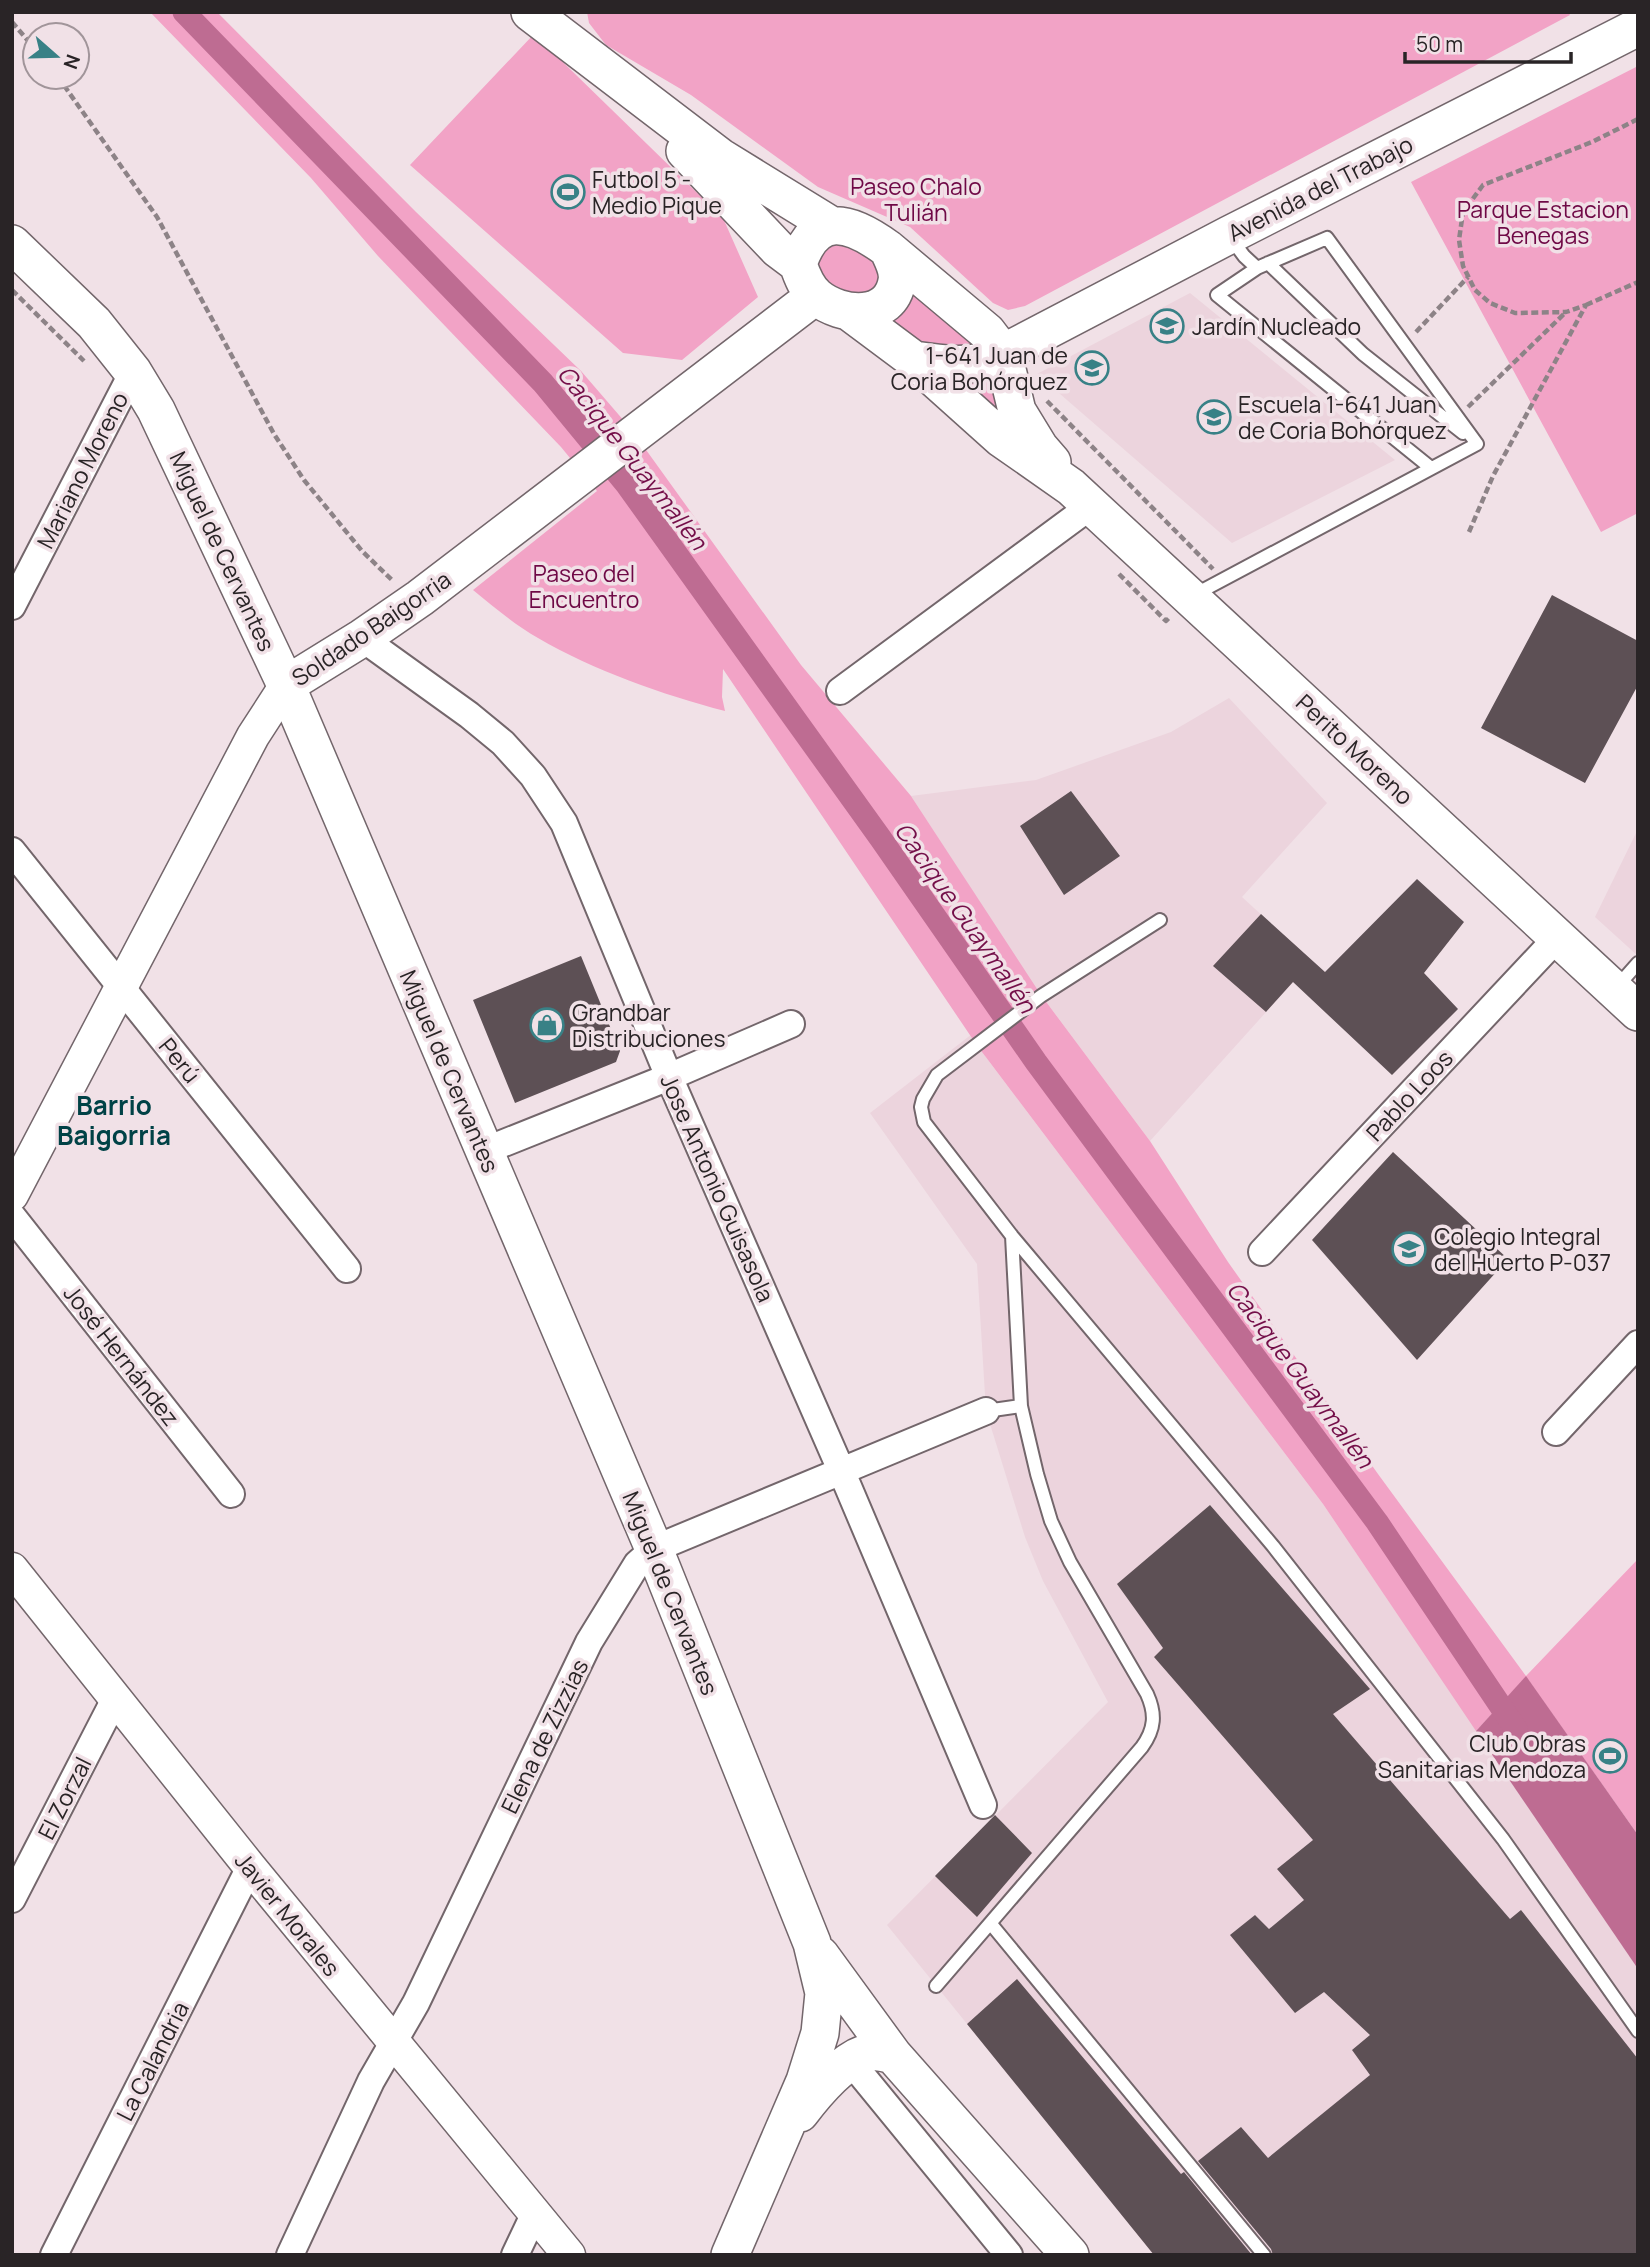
<svg xmlns="http://www.w3.org/2000/svg" width="1650" height="2267" font-family="Manrope,sans-serif">
<style>
.built{fill:#ecd4dd}
.green{fill:#f2a3c6}
.water{fill:#be6c92}
.lines{fill:none;stroke-linecap:round;stroke-linejoin:round}
.canal{stroke:#be6c92;stroke-width:23}
.building{fill:#5d5055}
.service-casing{stroke:#73666b;stroke-width:16}
.minor-casing{stroke:#73666b;stroke-width:30}
.tertiary-casing{stroke:#73666b;stroke-width:35}
.secondary-casing{stroke:#73666b;stroke-width:40}
.path{stroke:#8d8387;stroke-width:4.5;stroke-dasharray:7 3.5;stroke-linecap:butt}
.service{stroke:#fff;stroke-width:12}
.minor{stroke:#fff;stroke-width:26}
.tertiary{stroke:#fff;stroke-width:32}
.secondary{stroke:#fff;stroke-width:37}
.labels{text-anchor:middle;dominant-baseline:central;stroke-width:7;stroke-linejoin:round;paint-order:stroke}
.poi-label{font-size:23px;fill:#292426;stroke:#f1e1e7;text-anchor:start}
.park-label{font-size:23px;fill:#6f0946;stroke:#f1e1e7}
.street-label{font-size:23px;fill:#292426;stroke:#f1e1e7}
.water-label{font-size:24px;font-style:italic;fill:#740f49;stroke:#f1e1e7}
.quarter-label{font-size:26px;font-weight:bold;fill:#004246;stroke:#f1e1e7}
</style>
<rect width="100%" height="100%" fill="#f1e1e7"/>
<path class="built" d="M1190 293 1395 460 1232 543 1037 374Z
M1229 698 1327 803 1242 897 1312 961 1150 1141 1050 1007 985 1056 1323 1504 1638 1969V2255H1154L887 1925 1108 1702 1043 1581 1025 1537 986 1411 977 1264 870 1113 1034 986 911 796 1036 780 1171 732Z
M1638 829V956L1595 917Z"/>
<path class="green" d="M150 12H217L416 212 581 371 631 429 801 665 911 796 1041 995 1150 1141 1228 1262 1378 1474 1526 1676 1638 1559V1835L1526 1677 1476 1731 1323 1504 976 1044 723 669 722 697 725 711C663 695 593 670 538 638 515 625 494 607 473 590L597 491 561 447 378 256 311 178Z
M587 12H1568L1570 15 1025 306 1008 310 993 303 910 227 818 187 691 95 606 45 589 23Z
M534 34 723 218 758 297 682 360 623 353 410 165Z
M1638 66V513L1601 532 1411 182Z
M831 243 863 245 883 273 876 289 862 298 821 284 816 261Z
M910 280 983 353 949 354 876 322Z
M995 379 1012 427 959 381 971 382Z"/>
<path class="water" d="M1526 1676 1638 1835V1969L1476 1731Z"/>
<g class="lines">
<path class="canal" d="M184 12 543 383 627 485 881 839 1036 1062 1377 1522 1516 1729"/>
</g>
<path class="building" d="M1552 595 1638 641V685L1585 783 1481 728Z
M1071 791 1120 856 1064 895 1020 826Z
M1417 879 1464 922 1424 973 1458 1009 1392 1075 1293 982 1266 1012 1213 966 1261 914 1325 972Z
M581 956 620 1051 616 1062 515 1103 473 1000Z
M1393 1152 1508 1259 1417 1360 1312 1240Z
M1210 1505 1370 1689 1333 1714 1510 1919 1521 1910 1638 2059V2255H1273L1271 2249 1198 2161 1241 2127 1268 2158 1370 2075 1352 2050 1370 2035 1324 1992 1295 2013 1230 1935 1255 1915 1269 1929 1304 1900 1277 1869 1313 1840 1154 1657 1163 1648 1117 1584Z
M995 1815 1032 1853 977 1917 935 1876Z
M1017 1979 1181 2174 1184 2172 1252 2255H1154L967 2024Z"/>
<g class="lines">
<defs>
<path id="service" d="M1268 263 1363 354 1463 433
M1257 268 1217 295 1431 468
M1194 595 1477 444 1327 238 1257 268 1244 256 1230 237
M1160 920 1041 996 937 1075 923 1099 921 1107 924 1122 1012 1236 1273 1546 1503 1839 1638 2031
M1615 989 1638 963
M986 1411 1021 1406
M991 1924 1264 2255
M936 1986 1142 1747C1155 1729 1156 1714 1147 1694L1070 1562 1051 1521 1037 1474 1021 1406 1012 1236"/>
<path id="minor" d="M12 606 133 372
M362 638 469 715 503 743 533 776 564 823 669 1077 841 1470 983 1805
M840 691 1092 505
M12 851 347 1269
M484 1151 669 1077 791 1024
M12 1216 231 1494
M1262 1252 1557 938
M1556 1432 1638 1344
M12 1899 116 1697
M851 2062 1009 2255
M54 2255 250 1867
M290 2255 371 2081 416 2003 589 1642 637 1564 654 1549 986 1411
M515 2255 534 2215"/>
<path id="tertiary" d="M12 1195 253 736 286 685
M12 1569 250 1867 569 2255"/>
<path id="secondary" d="M530 12 720 157 832 226
M685 151 778 249 798 264
M12 244 94 323 133 372 156 410 286 685 654 1549 812 1943 824 1993 820 2033 805 2081 730 2255
M888 249C892 258 899 270 897 281 891 321 841 317 817 297 807 289 802 276 798 264 816 210 850 221 888 249L987 332 1003 353 1017 411 1039 447 1052 462
M851 313 914 360 1001 438 1071 487 1638 1012
M914 360C941 364 966 368 992 359L1229 235 1638 27
M286 685 362 638 420 598 815 296
M820 1955 893 2055 1070 2255
M800 2113C815 2093 845 2057 871 2052 879 2051 886 2053 893 2055"/>
</defs>
<use href="#service" class="service-casing"/>
<use href="#minor" class="minor-casing"/>
<use href="#tertiary" class="tertiary-casing"/>
<use href="#secondary" class="secondary-casing"/>
<path class="path" d="M12 22 35 49
M58 77 157 217 274 434 304 480 362 551 393 581
M12 290 84 361
M1586 305 1638 282
M1416 332 1468 277
M1047 401 1213 569
M1468 407 1565 313
M1469 532 1493 476 1586 305 1566 312 1515 313 1490 303 1475 290 1463 266 1459 240 1463 212 1483 185 1592 142 1638 119
M1119 574 1166 621 1170 617"/>
<use href="#service" class="service"/>
<use href="#minor" class="minor"/>
<use href="#tertiary" class="tertiary"/>
<use href="#secondary" class="secondary"/>
</g>
<defs>
<symbol id="stadium-ring" viewBox="-11 -11 22 22"><circle r="9.5" fill="#f1e1e7" stroke="#388186" stroke-width="1.5"/><path d="M0-5a6.5 5 0 1 0 0 10a6.5 5 0 1 0 0-10ZM-3.5-1.8h7v3.6h-7Z" fill="#388186"/></symbol>
<symbol id="school-ring" viewBox="-11 -11 22 22"><circle r="9.5" fill="#f1e1e7" stroke="#388186" stroke-width="1.5"/><path d="M0-5L7-2L0 1L-7-2ZM-4 1L0 2.5L4 1V4Q0 6-4 4Z" fill="#388186"/></symbol>
<symbol id="shop-ring" viewBox="-11 -11 22 22"><circle r="9.5" fill="#f1e1e7" stroke="#388186" stroke-width="1.5"/><path d="M-5-2.5h2.3a2.7 3.5 0 0 1 5.4 0H5L5.5 6h-11ZM-1.5-2.5h3a1.5 2.3 0 0 0-3 0Z" fill="#388186"/></symbol>
</defs>
<g fill-rule="evenodd">
<use href="#stadium-ring" x="549" y="173" width="38" height="38"/>
<use href="#school-ring" x="1148" y="307" width="38" height="38"/>
<use href="#school-ring" x="1073" y="349" width="38" height="38"/>
<use href="#school-ring" x="1195" y="398" width="38" height="38"/>
<use href="#shop-ring" x="528" y="1006" width="38" height="38"/>
<use href="#school-ring" x="1390" y="1230" width="38" height="38"/>
<use href="#stadium-ring" x="1591" y="1737" width="38" height="38"/>
</g>
<g class="labels">
<g class="poi-label">
<text x="592" y="179">Futbol 5 -<tspan x="592" dy="26">Medio Pique</tspan></text>
<text x="1192" y="326">Jardín Nucleado</text>
<text x="1068" y="355" text-anchor="end">1-641 Juan de<tspan x="1068" dy="26">Coria Bohórquez</tspan></text>
<text x="1238" y="404">Escuela 1-641 Juan<tspan x="1238" dy="26">de Coria Bohórquez</tspan></text>
<text x="572" y="1012">Grandbar<tspan x="572" dy="26">Distribuciones</tspan></text>
<text x="1434" y="1236">Colegio Integral<tspan x="1434" dy="26">del Huerto P-037</tspan></text>
<text x="1586" y="1743" text-anchor="end">Club Obras<tspan x="1586" dy="26">Sanitarias Mendoza</tspan></text>
</g>
<g class="park-label">
<text x="916" y="186">Paseo Chalo<tspan x="916" dy="26">Tulián</tspan></text>
<text x="1543" y="209">Parque Estacion<tspan x="1543" dy="26">Benegas</tspan></text>
<text x="584" y="573">Paseo del<tspan x="584" dy="26">Encuentro</tspan></text>
</g>
<g class="street-label">
<text transform="translate(1320 188) rotate(-27)">Avenida del Trabajo</text>
<text transform="translate(82 470) rotate(-63)">Mariano Moreno</text>
<text transform="translate(223 551) rotate(65)">Miguel de Cervantes</text>
<text transform="translate(371 628) rotate(-34)">Soldado Baigorria</text>
<text transform="translate(1355 749) rotate(43)">Perito Moreno</text>
<text transform="translate(180 1060) rotate(51)">Perú</text>
<text transform="translate(450 1071) rotate(67)">Miguel de Cervantes</text>
<text transform="translate(1409 1095) rotate(-47)">Pablo Loos</text>
<text transform="translate(718 1188) rotate(66)">Jose Antonio Guisasola</text>
<text transform="translate(122 1355) rotate(52)">José Hernández</text>
<text transform="translate(671 1593) rotate(68)">Miguel de Cervantes</text>
<text transform="translate(544 1736) rotate(-64)">Elena de Zizzias</text>
<text transform="translate(64 1798) rotate(-63)">El Zorzal</text>
<text transform="translate(288 1914) rotate(51)">Javier Morales</text>
<text transform="translate(152 2061) rotate(-63)">La Calandria</text>
</g>
<g class="water-label">
<text transform="translate(633 457) rotate(52)">Cacique Guaymallén</text>
<text transform="translate(966 917) rotate(55)">Cacique Guaymallén</text>
<text transform="translate(1301 1374) rotate(53)">Cacique Guaymallén</text>
</g>
<g class="quarter-label">
<text x="114" y="1105">Barrio<tspan x="114" dy="30">Baigorria</tspan></text>
</g>
</g>
<rect width="1650" height="2267" fill="none" stroke="#292426" stroke-width="28"/>
<g transform="translate(56 56) rotate(110)"><circle r="33" fill="#f1e1e7" stroke="#a1959a" stroke-width="2"/>
<path d="M0-5L12 26L0 18L-12 26Z" fill="#388186"/>
<text y="-10" font-size="19" font-weight="bold" text-anchor="middle" fill="#292426">N</text>
</g>
<path d="M1405 52v10h166v-10" fill="none" stroke="#292426" stroke-width="3.5"/>
<text x="1416" y="52" font-size="21" fill="#292426" stroke="#f1e1e7" stroke-width="5" paint-order="stroke">50 m</text>
</svg>
